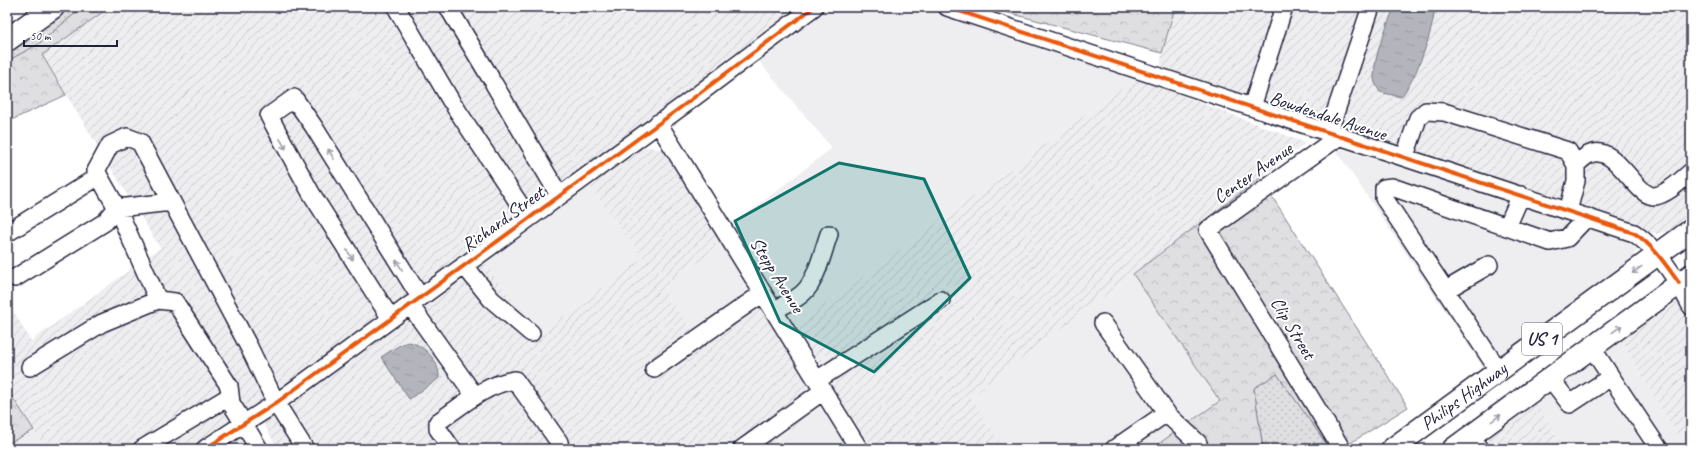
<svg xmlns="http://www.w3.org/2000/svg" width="1698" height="456" font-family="Caveat,sans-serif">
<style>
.built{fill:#eeeef1}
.industrial{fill:url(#industrial-furrows)}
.grass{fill:url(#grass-dots);stroke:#80808e}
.forest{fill:url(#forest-crowns);stroke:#80808e}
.water{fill:url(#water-ripples);stroke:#7a7a88}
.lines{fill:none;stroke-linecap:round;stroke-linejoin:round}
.minor-casing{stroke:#22223b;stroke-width:20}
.major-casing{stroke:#22223b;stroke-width:24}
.highway-casing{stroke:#22223b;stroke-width:25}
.minor{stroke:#fff;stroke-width:17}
.major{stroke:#fff;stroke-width:21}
.highway{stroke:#fff;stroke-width:22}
.cycleway-casing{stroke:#fff;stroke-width:6}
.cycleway{stroke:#e8590c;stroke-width:4}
.oneway{stroke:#9c9ca7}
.marked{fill:#0f766e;fill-opacity:0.2;stroke:#0f766e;stroke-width:3;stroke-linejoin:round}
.labels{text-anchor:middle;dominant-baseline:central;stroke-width:4;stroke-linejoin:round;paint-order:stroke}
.shield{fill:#fff;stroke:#646476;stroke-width:1}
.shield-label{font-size:18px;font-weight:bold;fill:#22223b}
.street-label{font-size:19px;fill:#22223b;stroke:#fff}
</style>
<defs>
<pattern id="industrial-furrows" width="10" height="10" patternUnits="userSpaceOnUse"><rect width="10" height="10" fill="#eeeef1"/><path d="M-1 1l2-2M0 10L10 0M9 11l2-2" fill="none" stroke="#ccccd0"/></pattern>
<pattern id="grass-dots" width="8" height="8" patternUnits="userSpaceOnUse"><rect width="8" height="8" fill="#dfdfe2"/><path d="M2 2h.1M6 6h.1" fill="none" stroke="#bfbfc3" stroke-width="1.8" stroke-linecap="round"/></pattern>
<pattern id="forest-crowns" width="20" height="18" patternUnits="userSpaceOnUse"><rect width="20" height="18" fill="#dfdfe2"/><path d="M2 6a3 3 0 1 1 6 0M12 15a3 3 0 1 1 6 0" fill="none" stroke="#bfbfc3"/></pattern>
<pattern id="water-ripples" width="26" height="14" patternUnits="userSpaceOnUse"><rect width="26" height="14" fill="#b4b4bc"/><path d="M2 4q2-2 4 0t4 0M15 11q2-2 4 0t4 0" fill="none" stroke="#9a9aa2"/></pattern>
</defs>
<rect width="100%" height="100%" fill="#fff"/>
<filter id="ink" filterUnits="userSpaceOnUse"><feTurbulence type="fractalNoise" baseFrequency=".025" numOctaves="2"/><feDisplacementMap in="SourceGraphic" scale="8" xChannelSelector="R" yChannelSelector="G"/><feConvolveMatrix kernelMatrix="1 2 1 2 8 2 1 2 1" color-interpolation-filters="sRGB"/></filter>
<g filter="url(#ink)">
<path class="built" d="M825 7H923L1136 78 793 328 730 227 832 148 757 59Z
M1333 146 1628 239 1637 250 1631 261 1484 368Z
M587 183 643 258 538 335 483 261Z
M724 243 752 291 696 336 662 289Z
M1133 274 1220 401 1151 449H1005L971 397Z
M1620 340 1677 435 1691 425V449H1565L1536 403Z
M821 407 848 449H764Z
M34 430 46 449H7V444Z
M244 434 252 449H219Z"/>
<path class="industrial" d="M110 7H800L257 407 189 449H46L7 389V300L31 341 160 248 42 55Z
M1175 7H1691V218L1672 230 1657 234 1160 70 1162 53Z
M1136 78 1306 143 971 397 1005 449H867L793 328Z
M642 146 665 150 724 243 662 289 696 336 752 291 821 407 764 449H278L262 421 483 261 538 335 643 258 587 183Z
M1691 292V425L1677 435 1620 340Z
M1536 403 1565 449H1467Z"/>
<path class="grass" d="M64 7H83L37 45 7 61V49Z
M1277 374 1330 449H1263L1254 388Z"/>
<path class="forest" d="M83 7H110L42 55 66 95 7 122V61L37 45Z
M986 7H1175L1162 53Z
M1260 178 1408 407 1341 449H1330L1277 374 1254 388 1263 449H1151L1220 401 1133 274Z
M7 389 34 430 7 444Z"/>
<path class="water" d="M1394 7H1435C1433 31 1417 78 1401 97L1380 92C1377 87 1374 83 1374 77 1374 54 1386 29 1394 7Z
M1691 96V122L1688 120 1685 110Z
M408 342C424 344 440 362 439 378L433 383 409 399 381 357 400 345Z"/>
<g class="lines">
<defs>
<path id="minor" d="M396 7 451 101
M448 7 490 77
M947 7 1634 233C1659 250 1677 279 1691 306
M494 84 559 195
M455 107 528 217
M1252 107 1284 7
M658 123 859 449
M1329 131 1371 7
M1341 135 1208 230 1341 448
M1405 156 1418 118 1426 111 1444 112 1568 151 1576 165V181L1568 211
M1576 165C1580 161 1584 157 1588 155 1615 140 1635 198 1655 196 1668 194 1681 180 1691 172
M1507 227 1521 195
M7 233 99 176
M464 265 491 299 531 333
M15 278 105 222 117 208 96 171 110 145 127 137 140 142 249 347 276 403 305 449
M1446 290 1489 265
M158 300 175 302 229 386 231 403 259 449
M410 305 475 396
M774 310C786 304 801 298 809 286 819 271 823 251 829 234
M391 319 311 193 269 116 294 98 314 127 420 297
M1103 323 1168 415 1198 443 1199 449
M1592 348 1611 377
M30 367 102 323 158 300 117 208 172 202
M654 369 763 293
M1499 371 1384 198V188L1392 187 1550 242 1567 238 1587 217
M1550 378 1570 404 1611 377 1659 449
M817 380 941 300
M1471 436 1479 449
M142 449 230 396
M205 449 276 403 684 105 814 7
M452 449 438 429V422C461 406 486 384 515 380L559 442 560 449
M742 449 823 391
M1114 449 1159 418 1168 415"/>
<g id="major">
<path id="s1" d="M1392 449 1691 230"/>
<path d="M1453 449 1691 275"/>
</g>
<path id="highway" d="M7 40 53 7"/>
</defs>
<use href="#minor" class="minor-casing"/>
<use href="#major" class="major-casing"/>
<use href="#highway" class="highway-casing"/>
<use href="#minor" class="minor"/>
<use href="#major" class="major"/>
<use href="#highway" class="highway"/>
<defs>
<path id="cycleway" d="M947 7 1634 233C1653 245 1666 265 1679 283
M205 449 276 403 684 105 814 7"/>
</defs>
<use href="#cycleway" class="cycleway-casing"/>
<use href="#cycleway" class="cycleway"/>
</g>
<defs><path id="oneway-shaft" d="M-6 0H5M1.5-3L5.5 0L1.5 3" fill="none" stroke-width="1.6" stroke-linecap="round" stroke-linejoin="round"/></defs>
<g class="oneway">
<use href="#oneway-shaft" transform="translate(283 144) rotate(60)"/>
<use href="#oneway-shaft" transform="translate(331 154) rotate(-121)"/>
<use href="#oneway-shaft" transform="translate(350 255) rotate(58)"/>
<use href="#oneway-shaft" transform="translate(399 265) rotate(-122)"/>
<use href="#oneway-shaft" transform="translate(1637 270) rotate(144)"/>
<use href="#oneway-shaft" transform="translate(1617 329) rotate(-36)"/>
<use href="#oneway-shaft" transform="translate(1496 418) rotate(-36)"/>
</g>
</g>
<path class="marked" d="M839 163 924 179 970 278 874 372 780 322 735 221Z"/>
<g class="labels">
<rect class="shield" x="1522" y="323" width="40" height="32" rx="3"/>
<g class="shield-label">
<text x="1542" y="339">US 1</text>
</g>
<g class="street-label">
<text transform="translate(1328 116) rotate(18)">Bowdendale Avenue</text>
<text transform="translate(1253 173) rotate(-35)">Center Avenue</text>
<text transform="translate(503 219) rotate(-36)">Richard Street</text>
<text transform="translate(777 275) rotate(58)">Stepp Avenue</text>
<text transform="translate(1293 328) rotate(59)">Clip Street</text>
<text stroke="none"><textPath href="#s1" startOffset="89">Philips Highway</textPath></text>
</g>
</g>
<rect width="1698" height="456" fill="none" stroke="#fff" stroke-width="24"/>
<rect x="12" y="12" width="1674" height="432" fill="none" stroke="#22223b" stroke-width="1.5" filter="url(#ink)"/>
<path d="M24 40v6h93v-6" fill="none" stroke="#22223b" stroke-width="2"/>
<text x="30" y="40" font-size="12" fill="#22223b" stroke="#ffffff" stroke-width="3" paint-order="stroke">50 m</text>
</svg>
